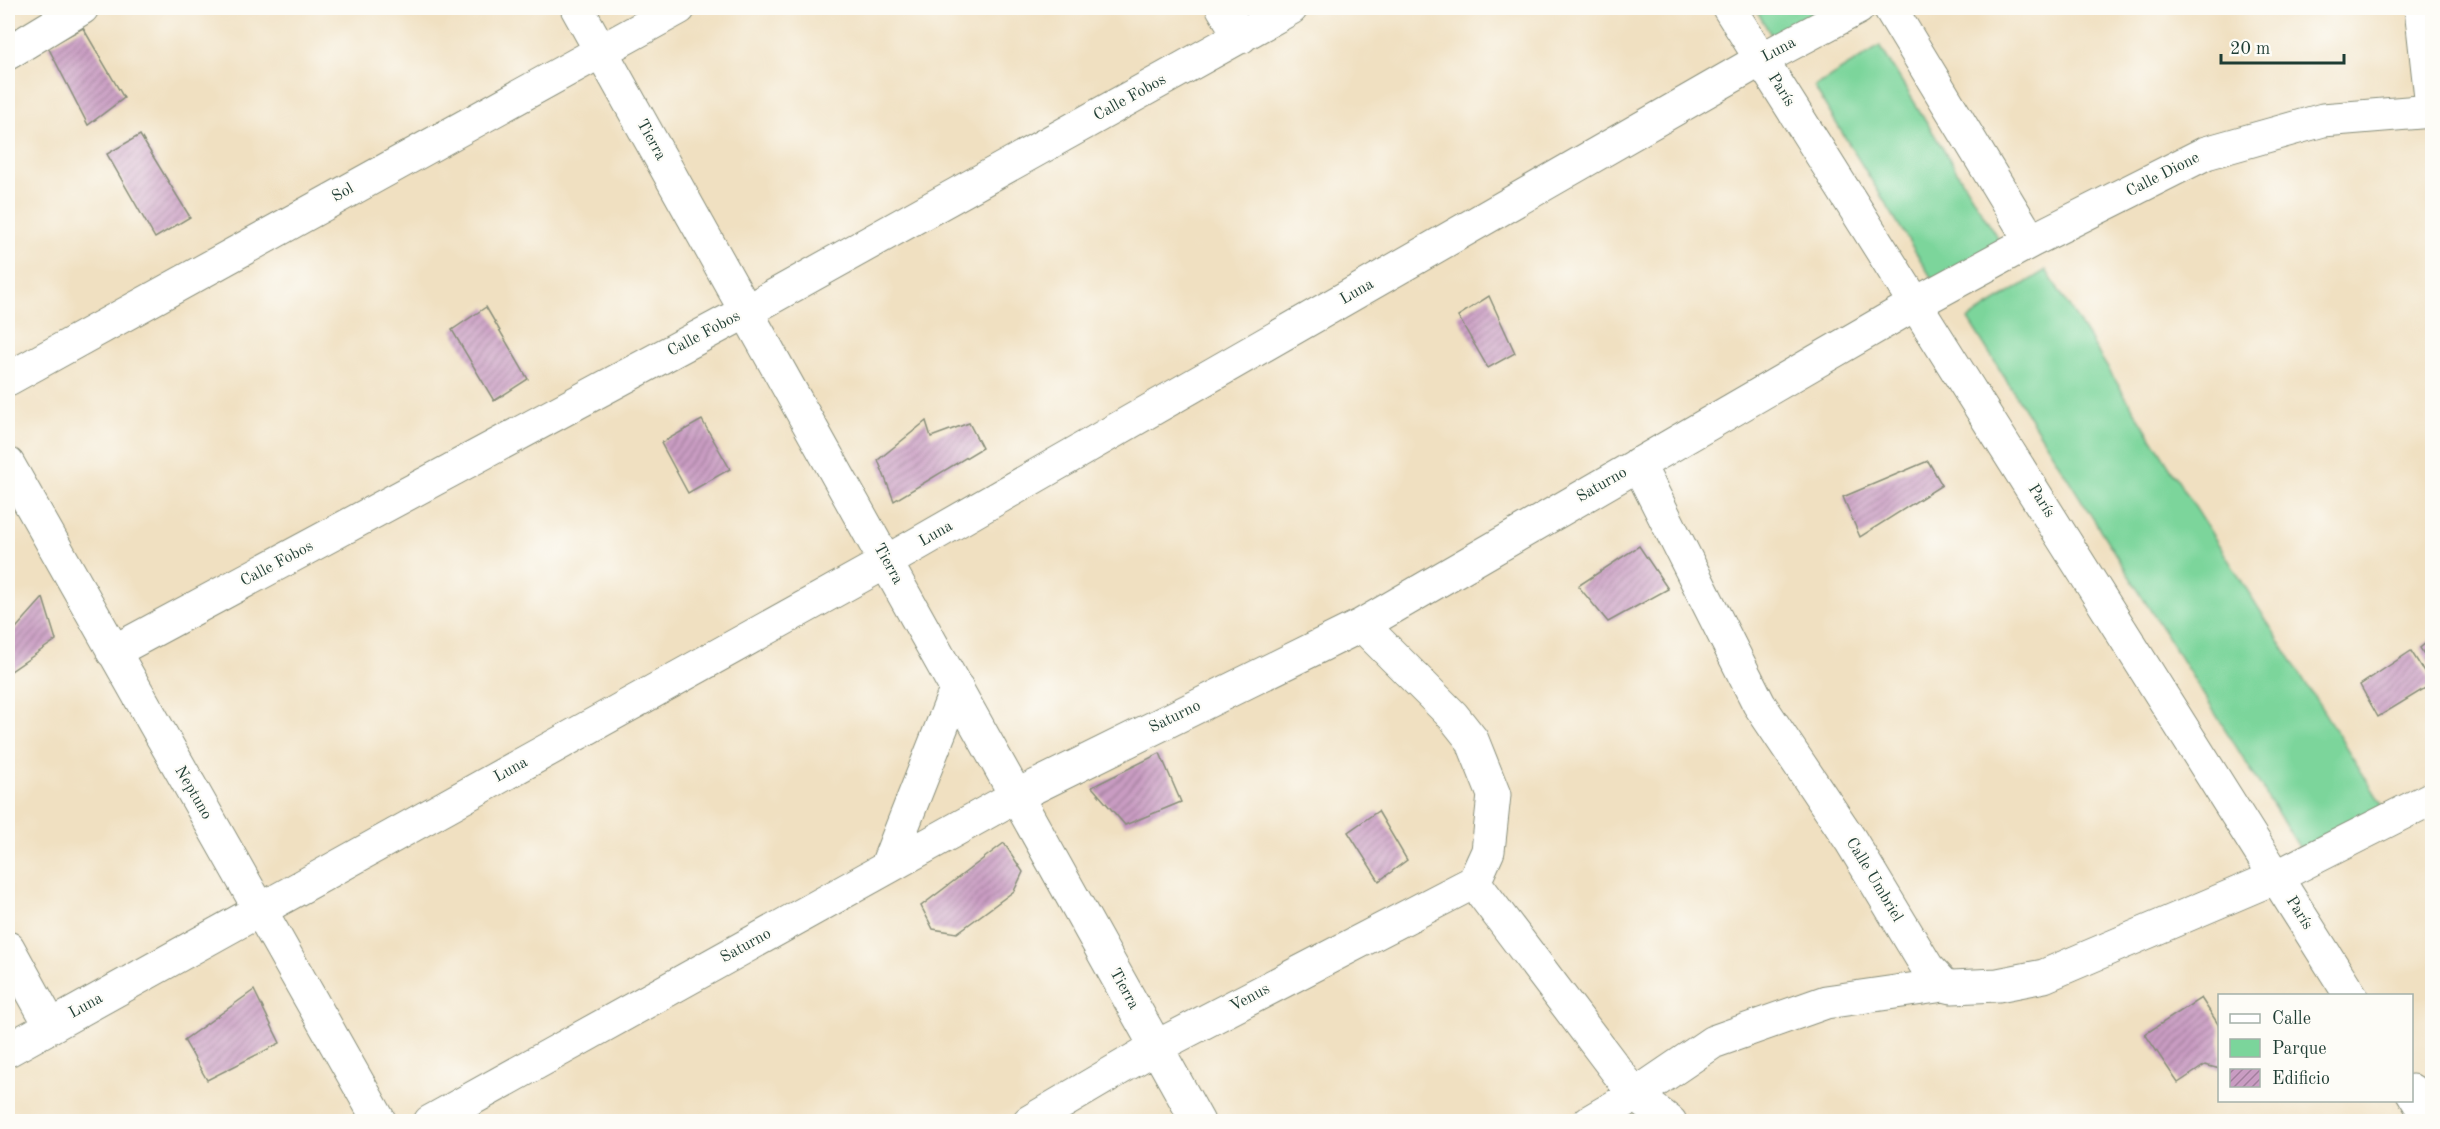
<svg xmlns="http://www.w3.org/2000/svg" width="2440" height="1129" font-family="'Old Standard TT',serif">
<style>
.green{fill:#7bd59b;stroke:#4d8968;stroke-width:1.5}
.building{fill:url(#building-hatch)}
.lines{fill:none;stroke-linecap:round;stroke-linejoin:round}
.minor-casing{stroke:#888e7a;stroke-width:35}
.tertiary-casing{stroke:#888e7a;stroke-width:35}
.minor{stroke:#fff;stroke-width:33}
.tertiary{stroke:#fff;stroke-width:33}
.labels{text-anchor:middle;dominant-baseline:central;stroke-width:4.5;stroke-linejoin:round;paint-order:stroke}
.street-label{font-size:16px;fill:#1f3d34;stroke:#fdfcf7}
</style>
<defs>
<pattern id="building-hatch" width="6" height="6" patternUnits="userSpaceOnUse" patternTransform="scale(1.5)"><rect width="6" height="6" fill="#c99cc2"/><path d="M-1 1l2-2M0 6l6-6M5 7l2-2" fill="none" stroke="#a3809e"/></pattern>
</defs>
<rect width="100%" height="100%" fill="#fdfcf7"/>
<filter id="ink" filterUnits="userSpaceOnUse"><feTurbulence type="fractalNoise" baseFrequency=".0167" numOctaves="2"/><feDisplacementMap in="SourceGraphic" scale="12" xChannelSelector="R" yChannelSelector="G"/><feConvolveMatrix kernelMatrix="1 2 1 2 8 2 1 2 1" color-interpolation-filters="sRGB"/></filter>
<filter id="wash" filterUnits="userSpaceOnUse"><feTurbulence type="fractalNoise" baseFrequency=".008" numOctaves="4" result="noise"/><feDisplacementMap in="SourceGraphic" scale="24" xChannelSelector="R" yChannelSelector="G"/><feGaussianBlur stdDeviation="1.35" result="paint"/><feColorMatrix in="noise" values="0 0 0 0 0 0 0 0 0 0 0 0 0 0 0 0 0 1.4 0 .05"/><feComposite in="paint" operator="in"/></filter>
<g filter="url(#wash)">
<rect width="100%" height="100%" fill="#f0e0c1"/>
<path class="green" d="M1755 8H1827L1774 40Z
M1880 46 2000 242 1934 282 1814 87Z
M2046 270 2383 806 2304 855 1968 319Z"/>
<g id="blocks">
<path class="building" d="M83 28 124 98 88 125 48 47Z
M140 135 190 217 155 238 107 154Z
M1489 296 1515 353 1488 368 1458 316Z
M486 307 528 379 494 401 452 330Z
M702 420 730 469 688 493 661 443Z
M926 421 931 437 969 423 982 448 894 501 878 460Z
M1928 461 1942 485 1860 537 1843 497Z
M1639 546 1668 589 1608 622 1578 586Z
M43 598 56 640 8 673V637Z
M2432 638V667L2420 648Z
M2411 651 2432 684 2378 717 2360 685Z
M1160 753 1181 802 1125 825 1092 787Z
M1378 811 1407 860 1379 881 1348 832Z
M1004 843 1023 872 1014 891 957 933 933 929 921 906Z
M254 990 280 1043 207 1080 184 1040Z
M2201 998 2220 1027V1069L2205 1065 2178 1083 2145 1034Z"/>
</g>
</g>
<g filter="url(#ink)">
<use href="#blocks" fill-opacity="0" stroke="#888e7a" stroke-width="1.5"/>
<g class="lines">
<defs>
<path id="minor" d="M577 8 1198 1122
M1223 8 1241 37
M1890 8 2031 241
M2421 8 2432 107
M8 53 82 8
M8 464 380 1122
M1638 464 1759 704 1851 841 1927 967 1944 985 1952 987 1998 985 2044 976 2276 877 2432 798
M1362 625 1453 716 1472 740 1494 795 1488 851 1474 882
M113 652 747 311 1291 8
M886 868 957 688
M1474 882 1635 1095 1670 1122
M8 948 51 1026
M8 1050 886 562 1762 59 1858 8
M430 1122 1016 796 1362 625 1915 304 2031 241 2206 153 2323 120 2432 111
M1029 1122 1156 1047 1474 882
M1589 1122 1635 1095 1713 1042 1826 1002 1944 985"/>
<path id="tertiary" d="M1729 8 2351 996
M8 379 679 8
M2412 1091 2431 1122"/>
</defs>
<use href="#minor" class="minor-casing"/>
<use href="#tertiary" class="tertiary-casing"/>
<use href="#minor" class="minor"/>
<use href="#tertiary" class="tertiary"/>
</g>
</g>
<g class="labels">
<g class="street-label">
<text transform="translate(1779 50) rotate(-28)">Luna</text>
<text transform="translate(1781 90) rotate(58)">París</text>
<text transform="translate(1130 98) rotate(-29)">Calle Fobos</text>
<text transform="translate(651 140) rotate(61)">Tierra</text>
<text transform="translate(2163 175) rotate(-27)">Calle Dione</text>
<text transform="translate(343 193) rotate(-29)">Sol</text>
<text transform="translate(1357 292) rotate(-30)">Luna</text>
<text transform="translate(704 334) rotate(-28)">Calle Fobos</text>
<text transform="translate(1602 485) rotate(-30)">Saturno</text>
<text transform="translate(2041 501) rotate(58)">París</text>
<text transform="translate(936 534) rotate(-30)">Luna</text>
<text transform="translate(277 564) rotate(-28)">Calle Fobos</text>
<text transform="translate(888 564) rotate(61)">Tierra</text>
<text transform="translate(1175 717) rotate(-26)">Saturno</text>
<text transform="translate(511 770) rotate(-29)">Luna</text>
<text transform="translate(193 793) rotate(60)">Neptuno</text>
<text transform="translate(1874 880) rotate(59)">Calle Umbriel</text>
<text transform="translate(2299 913) rotate(58)">París</text>
<text transform="translate(746 946) rotate(-29)">Saturno</text>
<text transform="translate(1124 989) rotate(61)">Tierra</text>
<text transform="translate(1250 998) rotate(-28)">Venus</text>
<text transform="translate(86 1006) rotate(-29)">Luna</text>
</g>
</g>
<rect width="2440" height="1129" fill="none" stroke="#fdfcf7" stroke-width="30"/>
<rect x="2218" y="994" width="195" height="108" fill="#fdfcf7" stroke="#a4b0a9" stroke-width="1.5"/>
<rect x="2230" y="1014" width="30" height="9" fill="#ffffff" stroke="#a4b0a9" stroke-width="1.5"/>
<text x="2272" y="1024" font-size="18" fill="#1f3d34">Calle</text>
<rect x="2230" y="1039" width="30" height="18" fill="#7bd59b" stroke="#a4b0a9" stroke-width="1.5"/>
<text x="2272" y="1054" font-size="18" fill="#1f3d34">Parque</text>
<rect x="2230" y="1069" width="30" height="18" fill="url(#building-hatch)" stroke="#a4b0a9" stroke-width="1.5"/>
<text x="2272" y="1084" font-size="18" fill="#1f3d34">Edificio</text>
<path d="M2221 54v9h123v-9" fill="none" stroke="#1f3d34" stroke-width="3"/>
<text x="2230" y="54" font-size="18" fill="#1f3d34" stroke="#fdfcf7" stroke-width="4.5" paint-order="stroke">20 m</text>
</svg>
